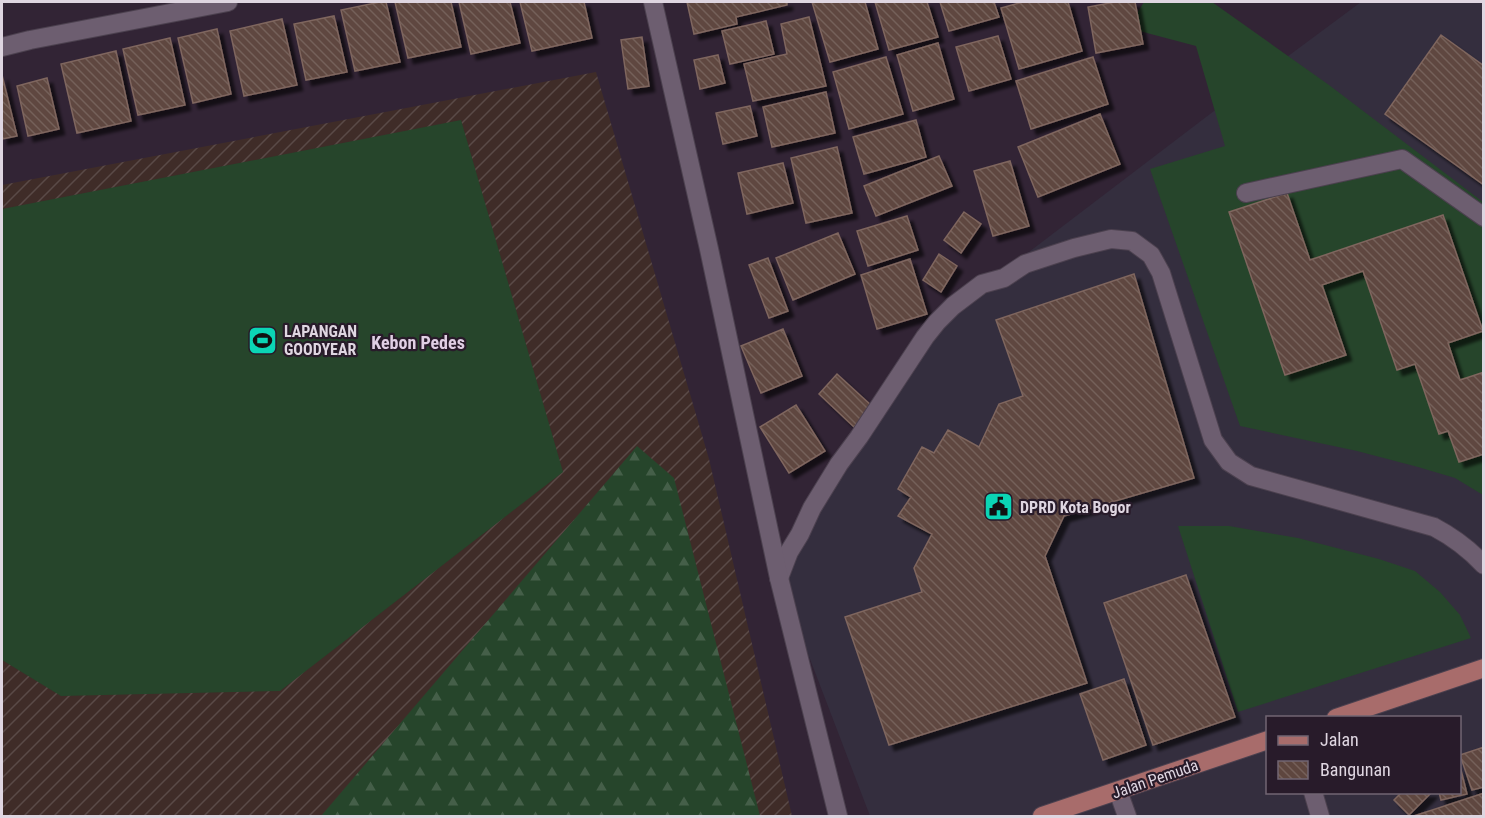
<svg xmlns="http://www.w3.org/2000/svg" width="1485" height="818" font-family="'Roboto Condensed',sans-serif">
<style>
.commercial{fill:#342e3e;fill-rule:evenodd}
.industrial{fill:url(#industrial-furrows)}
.grass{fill:#26452b}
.forest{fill:url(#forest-firs)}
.building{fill:url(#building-back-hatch);stroke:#7f665e;stroke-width:1.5;filter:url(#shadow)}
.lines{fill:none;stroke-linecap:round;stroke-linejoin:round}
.service-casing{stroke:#4c414f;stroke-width:20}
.minor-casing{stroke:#4c414f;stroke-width:20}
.primary-casing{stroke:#4c414f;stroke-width:20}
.service{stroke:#6d5e70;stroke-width:18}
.minor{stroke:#6d5e70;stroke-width:18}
.primary{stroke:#a86c6b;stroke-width:18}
.labels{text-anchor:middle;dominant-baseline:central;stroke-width:4.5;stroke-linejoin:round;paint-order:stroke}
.poi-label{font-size:16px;font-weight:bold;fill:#dfd6e1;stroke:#281b2a;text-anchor:start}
.street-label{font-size:16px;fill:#dfd6e1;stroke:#281b2a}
.neighbourhood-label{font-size:18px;font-weight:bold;fill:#e0cfe4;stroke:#281b2a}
</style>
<defs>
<pattern id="industrial-furrows" width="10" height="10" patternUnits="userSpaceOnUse" patternTransform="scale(1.5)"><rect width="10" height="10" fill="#3f2c28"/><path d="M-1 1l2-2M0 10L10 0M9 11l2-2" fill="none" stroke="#5a4a47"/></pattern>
<pattern id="forest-firs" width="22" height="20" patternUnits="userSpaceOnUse" patternTransform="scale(1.5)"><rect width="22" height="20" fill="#26452b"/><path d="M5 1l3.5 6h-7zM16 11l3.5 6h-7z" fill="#455f49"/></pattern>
<pattern id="building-back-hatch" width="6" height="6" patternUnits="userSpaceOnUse" patternTransform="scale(1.5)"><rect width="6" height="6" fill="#5e463f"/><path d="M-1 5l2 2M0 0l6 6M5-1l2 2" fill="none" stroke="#75605a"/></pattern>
<filter id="shadow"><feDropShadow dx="5.5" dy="5.5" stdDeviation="1.5" flood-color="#0009"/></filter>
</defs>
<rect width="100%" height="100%" fill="#322435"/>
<path class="commercial" d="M1361 2H1483V816H870L779 578 937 322 1210 114ZM1268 718H1460V792H1268Z"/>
<path class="industrial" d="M596 72 709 459 792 816H2V185Z"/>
<path class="grass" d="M1144 2H1212L1329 85 1483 202V495L1455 478 1418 467 1357 451 1240 426 1150 169 1225 146 1196 46 1128 28Z
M461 120 563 472 280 691 61 696 2 660V209Z
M1178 526H1229L1298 538 1379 559 1415 571 1440 592 1460 615 1471 638 1238 712Z"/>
<path class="forest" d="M637 446 674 478 760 816H321Z"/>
<path class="building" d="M380 2H386L400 62 355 71 341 10Z
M395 2H451L461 47 408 58Z
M459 2H510L520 43 471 54Z
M520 2H584L592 38 532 51Z
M687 2H787V5L736 17 737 24 694 34Z
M812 2H865L878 49 830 62Z
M875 2H927L938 37 889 50Z
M940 2H994L999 17 949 31Z
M1023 2H1068L1082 51 1019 69 1001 8Z
M1115 2H1135L1143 44 1096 53 1088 7Z
M334 16 347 72 306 80 294 24Z
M809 17 826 86 753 101 744 64 787 54 781 24Z
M282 19 297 85 244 96 230 31Z
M766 21 774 54 730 64 722 31Z
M217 29 231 94 193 103 178 38Z
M1441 35 1484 66V185L1385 114Z
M998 36 1011 79 969 91 956 47Z
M642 37 649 86 628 89 621 40Z
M170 38 185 105 138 115 123 49Z
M938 43 954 99 913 111 897 55Z
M116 51 131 121 77 133 61 64Z
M718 55 725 83 700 89 694 60Z
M886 57 903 114 849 129 833 72Z
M1093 57 1108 104 1031 129 1016 81Z
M2 75 17 136 2 139Z
M47 78 59 129 28 136 17 86Z
M826 92 835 133 772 147 763 107Z
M750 106 757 136 723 144 716 113Z
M1100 114 1120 164 1038 197 1018 147Z
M916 120 926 157 864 174 853 137Z
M837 147 852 213 806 223 791 158Z
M939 156 952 186 876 216 864 186Z
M1010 161 1029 226 993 236 974 171Z
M783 163 793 203 747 214 738 173Z
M1287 193 1310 260 1443 215 1483 331 1448 343 1460 380 1484 372V454L1459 462 1448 431 1439 434 1415 364 1397 370 1363 271 1322 285 1346 355 1285 375 1229 212Z
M964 212 981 224 961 253 944 240Z
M907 216 918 250 868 266 857 231Z
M838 233 855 274 793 300 776 258Z
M939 254 957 266 941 292 923 280Z
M768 258 788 311 769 318 749 265Z
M910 259 927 314 877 329 861 275Z
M1134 274 1194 478 1064 516 1045 556 1087 683 889 745 845 617 922 592 914 568 932 534 898 516 911 497 898 489 922 447 934 453 948 430 979 447 999 404 1023 396 996 320Z
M783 329 802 376 761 393 741 346Z
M837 374 873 407 854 427 819 394Z
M796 405 825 451 789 473 760 427Z
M1186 575 1235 717 1153 745 1104 603Z
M1124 679 1146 745 1103 760 1080 694Z
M1484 747V787L1472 790 1460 755Z
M1460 766 1467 794 1441 800 1439 792H1460Z
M1402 792H1432L1409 815 1394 800Z
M1484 793V816H1414Z"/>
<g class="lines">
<defs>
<path id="service" d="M1246 193 1402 159 1484 217
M779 578 789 552 800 534 812 508 839 464 859 437 925 337 937 322 953 306 982 284 1004 278 1025 264 1074 248 1111 239 1132 241 1151 255 1161 273 1213 440 1229 462 1251 476 1434 527C1453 537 1469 549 1484 565
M1118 791 1127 816"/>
<path id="minor" d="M653 2 709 249 779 578 838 816
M2 47 30 40 228 2
M1313 792 1320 816"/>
<path id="primary" d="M1336 718 1484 668
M1042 816 1268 740"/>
</defs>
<use href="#service" class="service-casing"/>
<use href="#minor" class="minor-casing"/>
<use href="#primary" class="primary-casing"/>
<use href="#service" class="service"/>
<use href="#minor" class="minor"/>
<use href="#primary" class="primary"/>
</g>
<defs>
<symbol id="stadium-square" viewBox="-11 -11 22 22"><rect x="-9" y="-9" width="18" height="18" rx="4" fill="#0bd5b5" stroke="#281b2a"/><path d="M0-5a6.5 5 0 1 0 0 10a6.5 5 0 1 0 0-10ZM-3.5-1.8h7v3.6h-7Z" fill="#111"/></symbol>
<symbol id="civic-square" viewBox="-11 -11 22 22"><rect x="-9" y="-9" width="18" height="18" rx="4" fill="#0bd5b5" stroke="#281b2a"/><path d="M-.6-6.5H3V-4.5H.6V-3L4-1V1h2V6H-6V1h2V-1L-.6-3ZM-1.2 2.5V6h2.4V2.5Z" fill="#111"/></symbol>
</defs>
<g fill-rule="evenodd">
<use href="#stadium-square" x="246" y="324" width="33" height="33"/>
<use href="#civic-square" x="982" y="490" width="33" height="33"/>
</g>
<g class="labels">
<g class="poi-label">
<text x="284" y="331">LAPANGAN<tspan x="284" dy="18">GOODYEAR</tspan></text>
<text x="1020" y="507">DPRD Kota Bogor</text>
</g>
<g class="street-label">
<text transform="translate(1155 779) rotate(-19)">Jalan Pemuda</text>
</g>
<g class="neighbourhood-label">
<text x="418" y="342">Kebon Pedes</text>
</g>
</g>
<rect width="1485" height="818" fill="none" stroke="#dfd6e1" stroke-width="6"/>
<rect x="1266" y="716" width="195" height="78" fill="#281b2a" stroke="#716673" stroke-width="1.5"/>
<rect x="1278" y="736" width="30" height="9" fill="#a86c6b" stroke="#716673" stroke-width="1.5"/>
<text x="1320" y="746" font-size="18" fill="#dfd6e1">Jalan</text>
<rect x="1278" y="761" width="30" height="18" fill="url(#building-back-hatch)" stroke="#716673" stroke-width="1.5"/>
<text x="1320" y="776" font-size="18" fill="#dfd6e1">Bangunan</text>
</svg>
